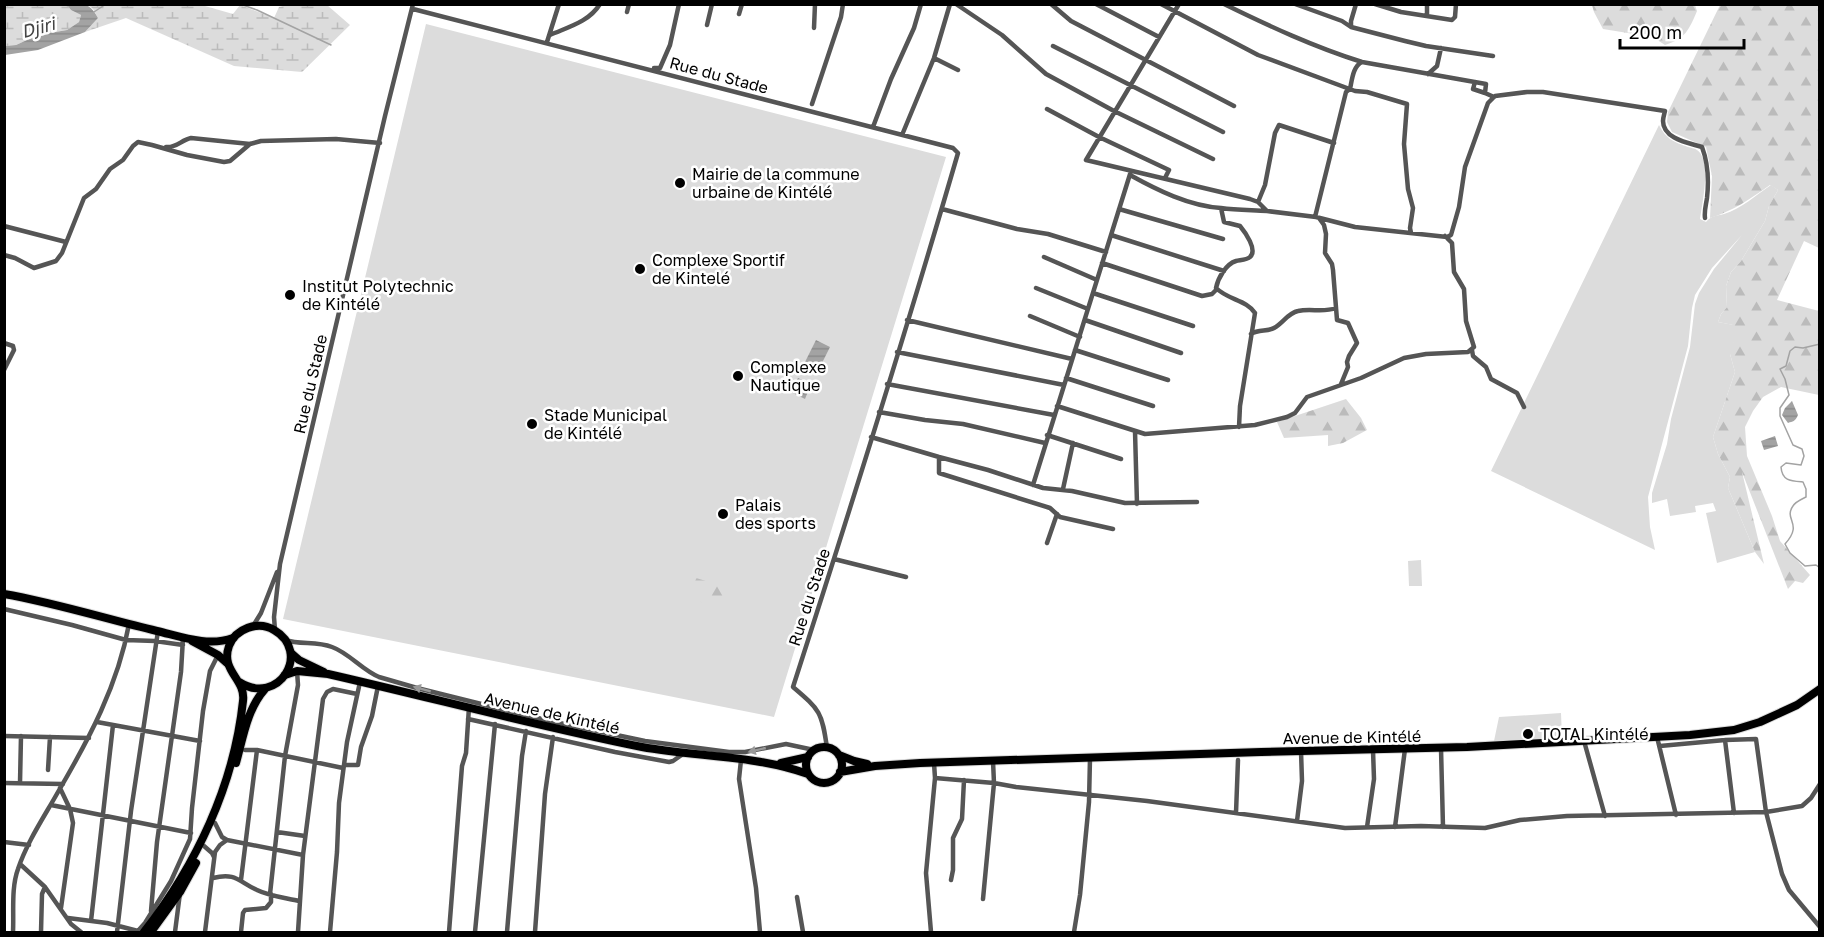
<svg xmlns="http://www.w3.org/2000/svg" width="1824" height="937" font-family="'Golos Text',sans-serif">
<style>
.grass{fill:#dcdcdc}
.forest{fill:url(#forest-firs)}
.wetland{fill:url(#wetland-marsh)}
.water{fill:url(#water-rules)}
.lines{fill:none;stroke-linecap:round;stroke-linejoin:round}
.stream{stroke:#a3a3a3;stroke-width:1.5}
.primary-casing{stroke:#dbdbdb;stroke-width:10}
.trunk-casing{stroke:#dbdbdb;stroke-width:10}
.minor{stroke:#555;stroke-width:4.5}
.primary{stroke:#000;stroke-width:8}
.trunk{stroke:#000;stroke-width:8}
.oneway{fill:#999}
.poi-dot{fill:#000;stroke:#fff;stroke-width:2}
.labels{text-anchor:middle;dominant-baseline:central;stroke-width:5;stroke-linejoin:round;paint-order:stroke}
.street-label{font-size:16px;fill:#000;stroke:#fff}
.poi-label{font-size:16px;fill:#000;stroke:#fff;text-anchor:start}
.water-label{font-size:18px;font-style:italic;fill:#444;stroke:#fff}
</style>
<defs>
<pattern id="forest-firs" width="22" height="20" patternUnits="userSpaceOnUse" patternTransform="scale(1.5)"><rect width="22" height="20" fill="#dcdcdc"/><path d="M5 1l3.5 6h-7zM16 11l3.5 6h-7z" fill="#bbb"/></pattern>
<pattern id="wetland-marsh" width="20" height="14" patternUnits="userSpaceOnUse" patternTransform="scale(1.5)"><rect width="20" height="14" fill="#dcdcdc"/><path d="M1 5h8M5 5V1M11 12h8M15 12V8" fill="none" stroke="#bbb"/></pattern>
<pattern id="water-rules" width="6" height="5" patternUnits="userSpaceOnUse" patternTransform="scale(1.5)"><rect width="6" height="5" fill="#a3a3a3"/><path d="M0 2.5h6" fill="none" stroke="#8b8b8b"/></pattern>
</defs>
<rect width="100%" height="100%" fill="#fff"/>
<path class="grass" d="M426 24 946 157 774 717 283 619Z
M1659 125C1666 139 1674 142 1688 147 1691 148 1694 148 1697 150 1712 160 1702 204 1700 219L1706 222C1711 216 1716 216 1724 214 1741 209 1756 195 1771 185L1778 190 1769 206 1765 221 1741 261 1731 272 1726 286 1727 307 1721 314 1718 322 1734 325V342L1730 354 1735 372 1713 437 1718 454 1730 477 1728 488 1755 552 1717 563 1706 513 1716 511 1713 503 1695 506 1696 512 1670 516 1667 499 1652 503V493L1667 444 1671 419 1690 347 1695 304 1699 293 1714 269 1742 235 1712 268 1695 295 1692 308 1688 346 1648 497 1650 527 1655 550 1491 471Z
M1421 560 1422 586H1409L1408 561Z
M1561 713 1562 738 1494 741 1499 717Z"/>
<path class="forest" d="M1592 5H1695L1697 11C1689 30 1685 39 1665 45L1648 34H1634L1603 29 1594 12Z
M1720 5H1819V248L1804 241 1777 300 1819 311V395L1781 387 1763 397 1753 411 1745 427 1747 456 1772 516 1780 541 1810 575 1803 583 1795 581 1788 589 1742 472 1764 564 1755 552 1728 488 1730 477 1718 454 1713 437 1735 372 1730 354 1727 352 1730 343 1734 342 1733 325 1718 322 1721 314 1727 307 1726 286 1731 272 1741 261 1765 221 1769 206 1778 190 1770 185C1750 199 1733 211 1710 218L1712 176 1706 147 1672 132 1667 122 1668 112Z
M1346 399 1361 418 1367 430 1343 443 1328 446V435L1284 438 1277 422Z
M673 571 729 588 719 612 715 615 672 574Z"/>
<path class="wetland" d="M87 4 204 5 205 6 233 14 240 5 274 18 279 7 287 5H327L350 25 302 72 234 66 126 18 85 32 98 18 93 9Z
M4 5H67L71 10 81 15 79 22 67 30 38 35 16 45 5 46Z"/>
<path class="water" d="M67 5C84 4 89 2 98 18L85 32 38 50 5 55V46L16 45 38 35 67 30 79 22 81 15 71 10Z
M816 340 830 347 816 375 802 368Z
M798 378 811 384 805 399 791 392Z
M1792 401 1798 415C1795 422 1793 421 1788 423L1782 415 1785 408Z
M1775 436 1778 446 1764 450 1761 441Z"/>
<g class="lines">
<path class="stream" d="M240 4 257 10 331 45
M94 12 106 4
M1820 344 1803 348 1795 347 1790 351 1786 366 1780 369 1785 379 1789 395 1780 408V416L1793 445 1802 449 1804 456 1801 465 1786 463 1781 467C1782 481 1791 481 1803 482L1806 489V497C1802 499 1795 502 1793 506 1783 520 1804 523 1785 544L1790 553 1805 566 1816 565 1820 568"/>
<defs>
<path id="primary" d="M4 594C56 603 106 619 157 631 182 637 208 647 233 638
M192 641 218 655 227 663
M291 653 299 660 324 672
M285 675 297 671 328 674C433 698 537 726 642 747 697 757 755 755 808 774
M806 765a18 18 0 1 1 36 0a18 18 0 1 1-36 0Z
M839 755 854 761 867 764
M781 763 808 757
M840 772 875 766 920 763 1261 752 1467 747 1690 735 1734 730 1760 722 1797 705 1820 689"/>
<path id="trunk" d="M236 763C243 738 247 709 265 689
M144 932C196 865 234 786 243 701 246 679 220 671 229 646 235 629 258 620 274 630 312 652 279 707 239 682
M151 932 180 892 196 863"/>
</defs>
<use href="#primary" class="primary-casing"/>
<use href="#trunk" class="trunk-casing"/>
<path class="minor" d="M956 4 1002 35 1046 74 1114 111 1213 159
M1051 4 1071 21 1234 106
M1096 4 1159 37
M1161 4 1258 55 1355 91 1367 92 1407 104 1404 144 1408 189 1413 208 1410 228 1411 233
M1179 4 1086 160 1250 199 1258 202 1267 211 1316 217 1355 227 1447 237 1451 235 1459 207 1465 167 1488 103 1495 96 1527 92H1543L1665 111C1664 115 1663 118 1663 121 1663 139 1689 143 1702 147 1708 163 1709 180 1707 198 1706 205 1704 211 1705 218
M1224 4C1269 26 1314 47 1362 62L1486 84 1485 93 1494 97
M1295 4 1342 21 1351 27 1405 41 1426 46 1493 56
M1375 4 1401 12 1452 20 1455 17 1456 4
M1427 4V16
M413 9 953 148 958 153C906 332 850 510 793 687 820 710 822 712 827 748
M627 12 629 4
M739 14 742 4
M707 25 712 4
M1351 27V21L1356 4
M814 28 815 4
M550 35C568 27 589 22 600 4
M547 42 559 4
M1053 46 1223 132
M934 58 958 70
M654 68H660L670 45 679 4
M1428 74 1437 66 1441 48
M1475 82 1473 89 1485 93
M812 104 841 17 843 4
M1047 109 1099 137 1169 170 1165 178
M873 127 891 79 914 28 921 4
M902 135 934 58 950 4
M166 147C177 148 181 140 191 138L250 144 261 141 336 139 380 143
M1130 175C1157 190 1189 206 1221 208 1236 210 1252 210 1267 211
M1258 202 1265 185 1275 133 1279 125 1334 143
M1221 208 1224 222 1240 226C1245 232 1258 250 1250 257 1247 260 1240 260 1236 261 1226 264 1218 278 1216 288 1228 300 1247 300 1255 313L1240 406 1239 427
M942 209 1017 229 1048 234 1106 252
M1119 209 1223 239
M1315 217 1346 92 1350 89C1352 80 1353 66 1362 62
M1319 218 1324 225 1326 234 1325 253 1332 264 1333 270 1337 320 1348 323 1357 343 1349 356 1347 362 1348 367 1341 384
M4 226 66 242
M1111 235 1224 271
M4 255 15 258 34 268 56 261 62 253 84 198 96 189 110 169 123 160 133 146 138 142 152 145 187 155 224 162 230 161 250 144
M1044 257 1097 280
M1102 263 1202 296 1212 294 1217 289
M1036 288 1088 309
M1093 293 1193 326
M1030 316 1080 337
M907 320 1072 359
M1085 320 1181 353
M1251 334C1259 329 1267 332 1274 328 1283 323 1288 313 1298 311 1311 308 1323 313 1336 308
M4 343 13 346 14 350 4 370
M1075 350 1168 380
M1472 350 1473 356 1486 367 1491 379 1517 393 1524 407
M897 352 1064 385
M1066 378 1153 406
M887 384 1054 415
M1057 406 1145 434 1255 425 1287 417 1295 413 1307 397 1361 378 1404 358 1426 354 1468 352 1474 347 1466 321 1464 289 1454 272 1452 243 1445 236
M879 412 925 420 963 424 1045 443
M1135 431 1137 504
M1047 435 1121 459
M871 437 939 457 988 470 1043 488 1072 491 1125 503 1197 502
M939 457V473L1050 508 1060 517 1113 529
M1033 485 1131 171
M1063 489 1073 443
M1047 543 1057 514
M834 559 906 577
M4 609 72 625 126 640 155 641 183 645
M253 626 261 613 277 572
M275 630 274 617 280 564 385 116 413 4
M285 640C301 645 316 641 332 647 349 653 362 670 379 677L417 688 550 721 645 741 729 752H745L786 744 814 750
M468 719 615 752 669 762 673 761 683 754
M97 722 200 741
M4 736 89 738
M1657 737 1676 815
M1725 740 1734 813
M1584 741 1605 816
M1660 746 1725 740 1756 739 1766 812 1782 874 1789 890 1820 927
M1441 748 1443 827
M245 750H257L343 768
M741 760 739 779 756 888 760 932
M993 761 994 783 1016 787 1147 801 1345 828 1421 826 1485 828 1520 820 1567 816 1766 812 1802 806 1811 798 1820 784
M344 765H358L361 747 372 716 378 686
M48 770 50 737
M935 778 994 783 983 899
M4 783 63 784
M20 783 21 736
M60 788 70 809 73 823 61 908
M51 805 191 833
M1236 813 1238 760
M1297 821 1302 781 1301 751
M215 823 222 837 227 840 303 855
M1367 827 1374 779 1373 750
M1395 827 1405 749
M277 832 305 836
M4 842 29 845
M204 846 212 853 214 857
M20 864 45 887 71 924 81 932
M213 878C236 872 239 882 257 890 269 896 286 898 299 901
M241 880 257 750
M951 880 953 870V838L962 819 964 780
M270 894 285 756 298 685 297 671
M797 897 803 932
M151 911 157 842 181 672 183 638
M68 918 107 923 138 931
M91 921 113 725
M13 932C14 912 11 888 18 869 27 842 44 817 58 792 89 739 118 685 129 624
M41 932 42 894 45 887
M117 932 131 811 158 631
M137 932 145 923 171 881 190 839 192 808 203 711 210 671 218 655
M175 932 180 893
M205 932 215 852 220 845 227 840
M241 932 243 913 245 910 266 908 271 902V894
M298 932 303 855 323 699 327 692 333 689 357 694
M330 932 337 852 339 803 347 742 360 682
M449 932 462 766 466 753 469 707
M475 932 495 724
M507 932 522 756 526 731
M535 932 545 794 553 737
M931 932 926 873 935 778 934 763
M1074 932 1080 895 1089 802 1090 758"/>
<use href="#primary" class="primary"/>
<use href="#trunk" class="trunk"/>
</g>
<defs><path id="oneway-solid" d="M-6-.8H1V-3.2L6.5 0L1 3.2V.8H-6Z" transform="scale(1.5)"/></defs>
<g class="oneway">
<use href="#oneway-solid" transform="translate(422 689) rotate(-165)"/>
<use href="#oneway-solid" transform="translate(757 750) rotate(167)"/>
</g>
<g class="poi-dot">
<circle cx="680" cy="183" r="6"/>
<circle cx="640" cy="269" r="6"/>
<circle cx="290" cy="295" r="6"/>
<circle cx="738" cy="376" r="6"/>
<circle cx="532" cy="424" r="6"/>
<circle cx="723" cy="514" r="6"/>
<circle cx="1528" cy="734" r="6"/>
</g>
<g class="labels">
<g class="street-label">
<text transform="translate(719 75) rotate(15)">Rue du Stade</text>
<text transform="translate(310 384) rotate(-77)">Rue du Stade</text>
<text transform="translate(809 597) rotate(-72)">Rue du Stade</text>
<text transform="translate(552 713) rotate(13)">Avenue de Kintélé</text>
<text transform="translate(1352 737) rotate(-1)">Avenue de Kintélé</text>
</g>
<g class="poi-label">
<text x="692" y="174">Mairie de la commune<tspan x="692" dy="18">urbaine de Kintélé</tspan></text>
<text x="652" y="260">Complexe Sportif<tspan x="652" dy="18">de Kintelé</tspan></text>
<text x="302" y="286">Institut Polytechnic<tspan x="302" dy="18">de Kintélé</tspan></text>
<text x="750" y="367">Complexe<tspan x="750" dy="18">Nautique</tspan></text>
<text x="544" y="415">Stade Municipal<tspan x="544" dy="18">de Kintélé</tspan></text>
<text x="735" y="505">Palais<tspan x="735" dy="18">des sports</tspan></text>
<text x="1540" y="734">TOTAL Kintélé</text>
</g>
<g class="water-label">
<text transform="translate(38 27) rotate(-15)">Djiri</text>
</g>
</g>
<rect width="1824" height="937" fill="none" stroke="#000000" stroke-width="12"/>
<path d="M1620 39v9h124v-9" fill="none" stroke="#000000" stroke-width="3"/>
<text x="1629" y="39" font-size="18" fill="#000000" stroke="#ffffff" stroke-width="4.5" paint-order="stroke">200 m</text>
</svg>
